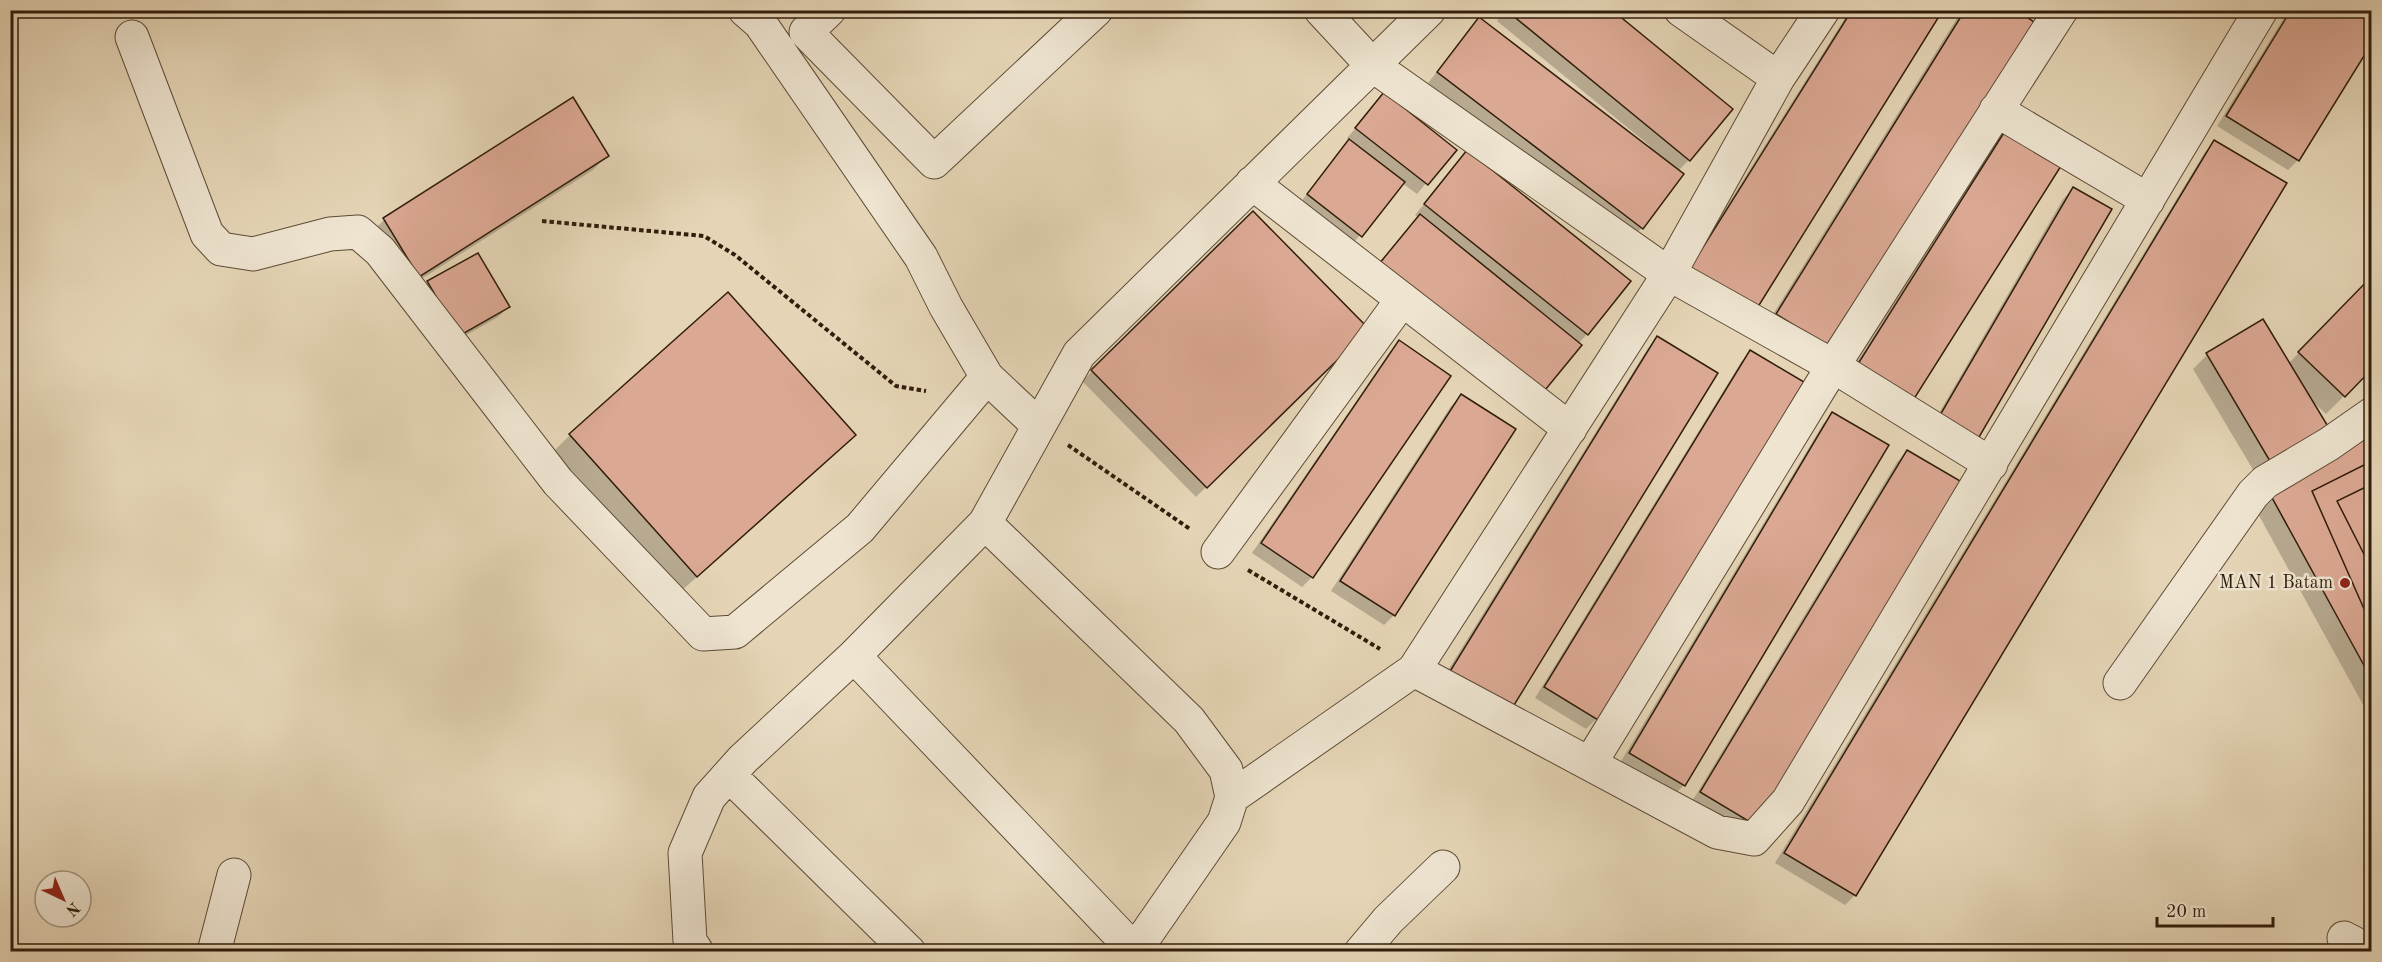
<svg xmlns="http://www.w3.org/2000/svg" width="2382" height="962" font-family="'Old Standard TT',serif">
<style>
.shadow{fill:#0003}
.building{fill:#dba893;stroke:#301d0b;stroke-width:1.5}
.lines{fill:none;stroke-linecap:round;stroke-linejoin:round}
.street-casing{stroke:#5d4b36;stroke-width:35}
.path{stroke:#301d0b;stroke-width:4;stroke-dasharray:4.5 3;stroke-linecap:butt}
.street{stroke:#eee4d0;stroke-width:33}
.poi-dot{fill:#8f2418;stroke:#eee4d0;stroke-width:2}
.labels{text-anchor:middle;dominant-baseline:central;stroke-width:5;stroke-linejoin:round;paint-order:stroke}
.poi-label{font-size:18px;fill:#301d0b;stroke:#eee4d0;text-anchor:end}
</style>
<rect width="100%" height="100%" fill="#e5d5b6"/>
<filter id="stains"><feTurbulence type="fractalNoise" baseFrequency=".00333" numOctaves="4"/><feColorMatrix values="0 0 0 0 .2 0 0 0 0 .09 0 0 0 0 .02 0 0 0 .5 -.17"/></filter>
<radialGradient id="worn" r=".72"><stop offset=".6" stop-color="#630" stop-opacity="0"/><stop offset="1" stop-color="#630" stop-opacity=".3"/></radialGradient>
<path class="shadow" d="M1505 10H1610L1689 160 1678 171 1642 228 1632 237 1428 83 1479 19 1648 148 1650 146 1497 21Z
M1850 10H1942L1681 279Z
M1962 10H2013L1829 347 1767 324Z
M2175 10H2196L2188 18Z
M2289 10H2372L2298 160 2288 170 2217 126Z
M1385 94 1454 150 1417 194 1402 183 1351 246 1298 205 1350 141 1347 138Z
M572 99 607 155 593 170 404 290 369 234 384 220Z
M2005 133 2059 167 1847 378 1995 143Z
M2215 142 1855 895 1845 905 1775 863 2205 152Z
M1467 152 1587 334 1578 344 1370 274 1418 217 1415 215Z
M2073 189 1964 453 1928 432 2063 199Z
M1253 213 1366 329 1196 497 1082 381Z
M2372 277 2344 396 2326 414 2311 400 2333 438 2372 422V721L2251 501 2264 488 2193 369 2207 355 2288 364Z
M428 283 508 307 498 317 449 345 418 293Z
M1658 338 1500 719 1440 683 1648 348Z
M1400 342 1312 577 1302 587 1252 553 1390 352Z
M1751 352 1802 383 1596 719 1586 729 1535 698 1741 362Z
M1461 396 1514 430 1394 615 1384 625 1331 591 1451 406Z
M1833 414 1684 785 1674 795 1620 763 1823 424Z
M570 435H854L678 594 552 453Z
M1907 452 1749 837 1691 803 1897 462Z"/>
<path class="building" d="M1506 10H1612L1733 109 1690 161Z
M1852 10H1943L1756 310 1690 268Z
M1965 10H2016L2034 22 1830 348 1776 314Z
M2291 10H2372V43L2299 161 2226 116Z
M1479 17 1684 174 1643 229 1437 72Z
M1384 92 1457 150 1428 185 1355 128Z
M573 97 609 156 419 277 383 218Z
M2005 131 2061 166 1912 402 1856 367Z
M1349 139 1405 182 1362 237 1307 194Z
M2214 140 2287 183 1856 896 1784 853Z
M1467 150 1631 281 1588 335 1424 204Z
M2073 187 2112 209 1975 444 1936 422Z
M1253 211 1369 329 1207 488 1091 370Z
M1420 214 1582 345 1541 395 1379 264Z
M478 253 510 307 459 336 427 281Z
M2372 276V369L2345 397 2298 352Z
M728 292 856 435 697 577 569 434Z
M2263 319 2335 438 2277 473 2206 353Z
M1657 336 1718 373 1511 710 1449 673Z
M1399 340 1451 376 1313 578 1261 543Z
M1750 350 1804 382 1598 720 1544 687Z
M1461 394 1516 429 1395 616 1340 581Z
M1832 412 1889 445 1685 786 1629 753Z
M2372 421V680L2265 485Z
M1907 450 1967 485 1760 828 1700 792Z
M2372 461V627L2312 491Z
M2372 484V570L2337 501Z"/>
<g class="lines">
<defs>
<path id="street" d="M745 10 760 23 921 257 946 307 987 377 1038 425
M829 10 806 32 934 162 1096 10
M1321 10 1372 65 1669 274 1833 366 1991 464
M1681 10 1778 78
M132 37 207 234 221 249 253 254 330 234 358 232 380 251 558 482 703 634 735 632 860 528 987 377
M1996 110 2148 200
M1252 183 1570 429
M985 523 1189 720 1226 770 1232 797 1224 822 1134 952
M1218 552 1402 300
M854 656 1136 952
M1414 670 1717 832 1754 839 1788 801 2261 10
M2120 683 2253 494 2265 482 2329 444 2372 414
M1591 762 1833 366 2061 10
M729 775 909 952
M1232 797 1414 670 1669 274 1778 78 1823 10
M2344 938 2371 952
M214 952 234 875
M697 952 690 941 685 853 709 797 743 759 854 656 985 523 1079 354 1429 10
M1361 952 1388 920 1443 867"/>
</defs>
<use href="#street" class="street-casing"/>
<path class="path" d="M542 221 704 236 735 255 896 386 926 391
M1068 445 1190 529
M1248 570 1380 649"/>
<use href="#street" class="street"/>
</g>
<circle class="poi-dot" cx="2345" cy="583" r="6"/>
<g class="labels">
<g class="poi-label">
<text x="2333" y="583">MAN 1 Batam</text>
</g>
</g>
<rect width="2382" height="962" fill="none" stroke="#e5d5b6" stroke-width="36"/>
<rect x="12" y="12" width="2358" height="938" fill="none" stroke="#301d0b" stroke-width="3"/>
<rect x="18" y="18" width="2346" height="926" fill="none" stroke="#301d0b" stroke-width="1.5"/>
<g transform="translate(63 899) rotate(136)"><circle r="28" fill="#eee4d0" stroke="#a29481" stroke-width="1.5"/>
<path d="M0-4.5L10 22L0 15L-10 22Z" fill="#8f2418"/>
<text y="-9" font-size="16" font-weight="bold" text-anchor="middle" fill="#301d0b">N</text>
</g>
<path d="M2157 917v9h116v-9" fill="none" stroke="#301d0b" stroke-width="3"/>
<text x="2166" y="917" font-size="18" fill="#301d0b" stroke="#eee4d0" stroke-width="4.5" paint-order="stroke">20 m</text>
<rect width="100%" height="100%" filter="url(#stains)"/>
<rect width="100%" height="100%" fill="url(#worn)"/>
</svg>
